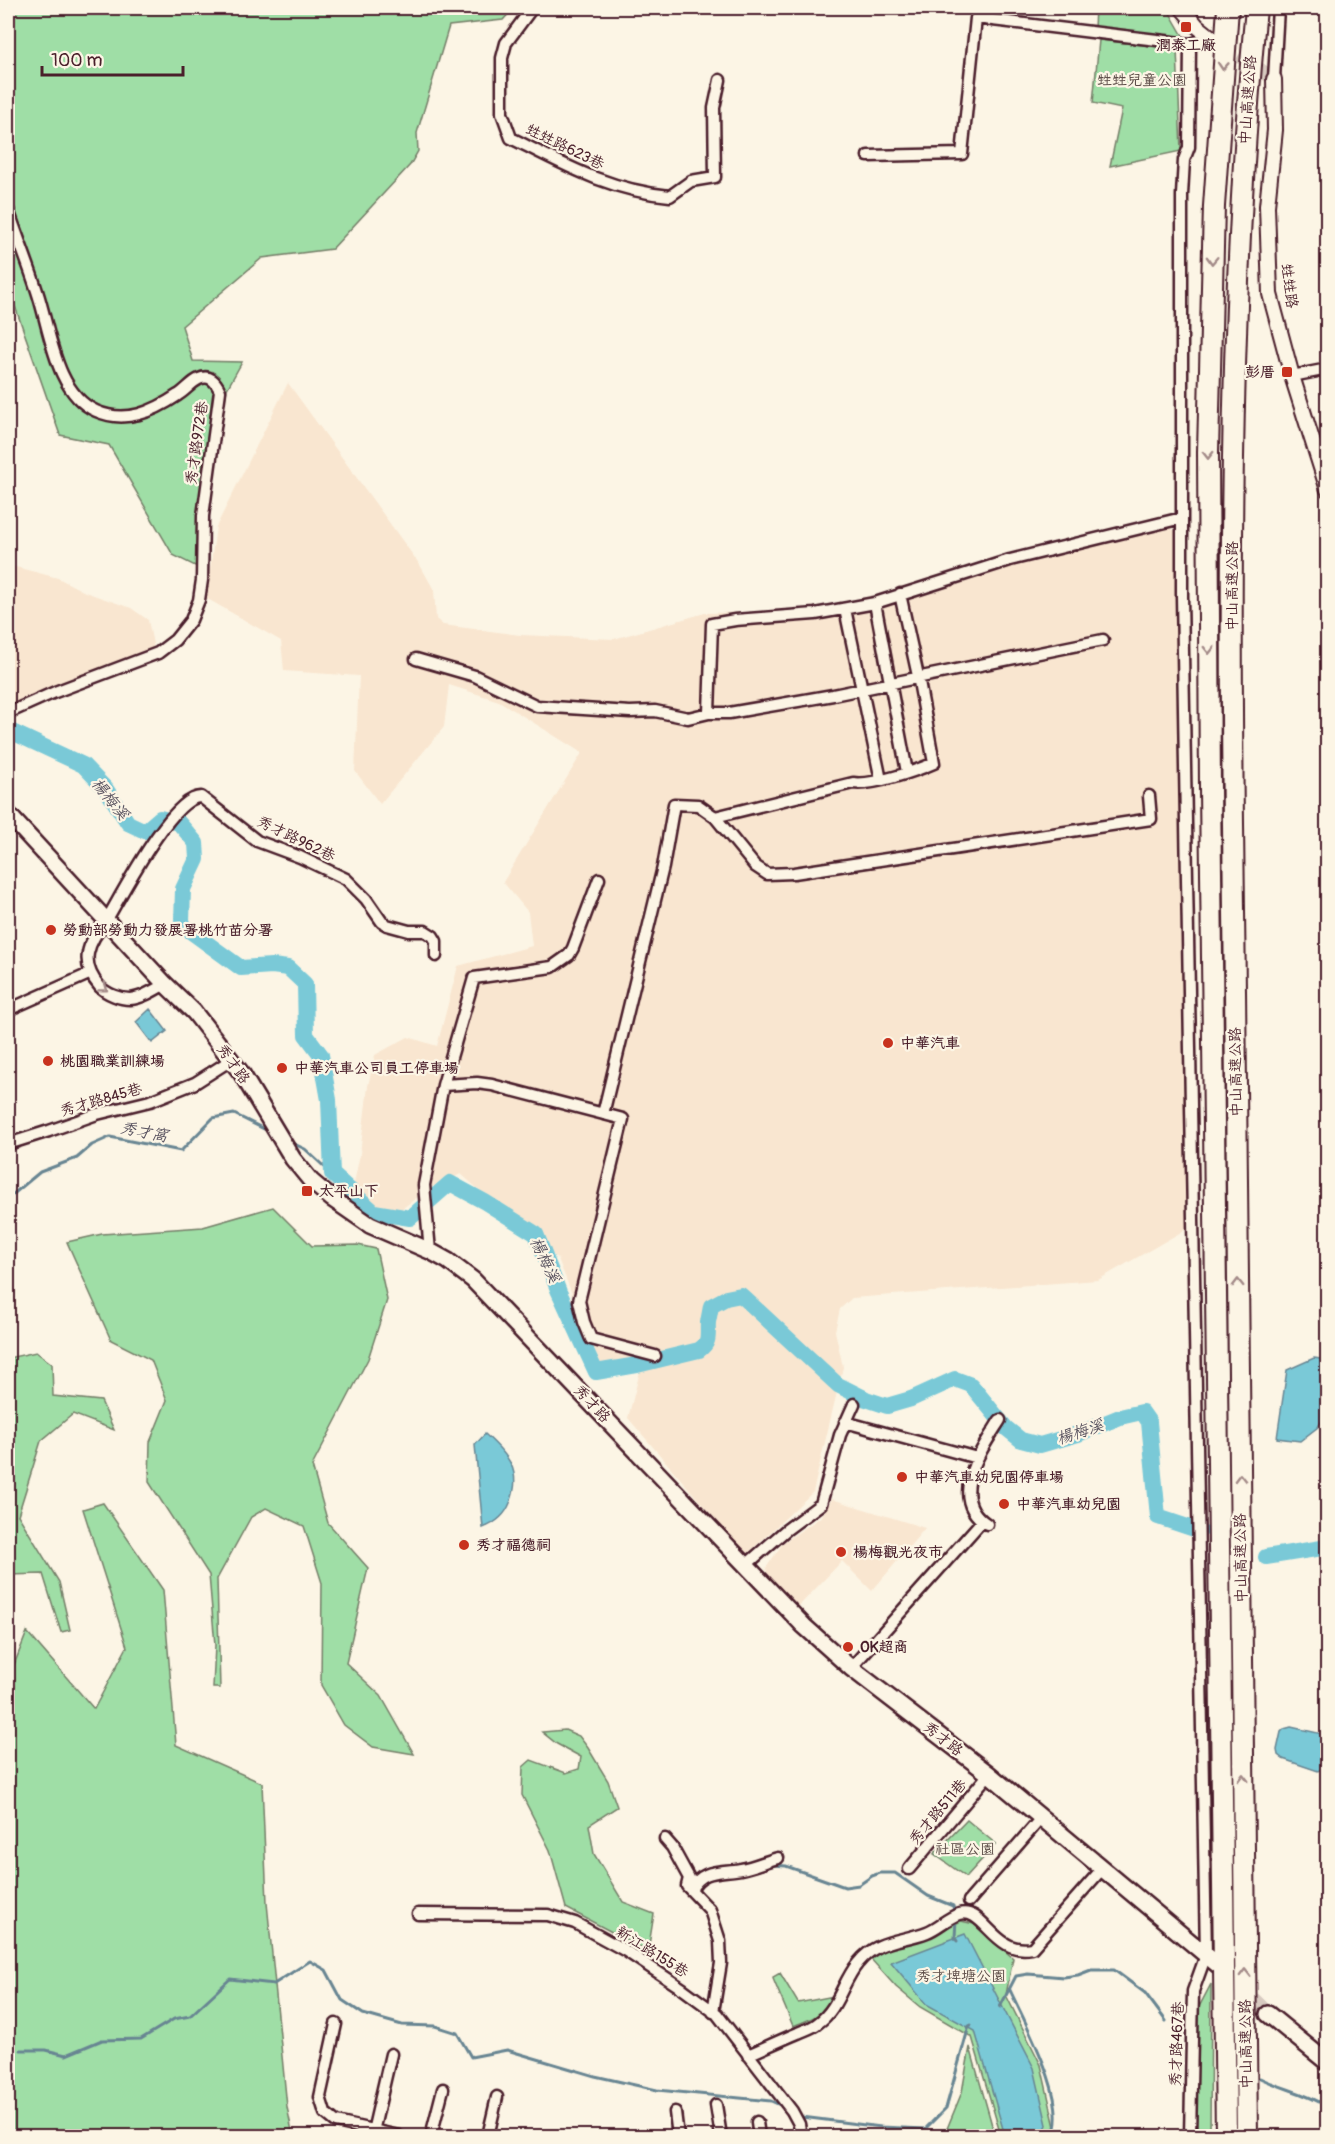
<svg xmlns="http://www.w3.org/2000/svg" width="1335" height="2144" font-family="Pangolin,'LXGW WenKai TC',sans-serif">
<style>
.built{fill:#f9e6d0}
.green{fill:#9fdea6;stroke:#747e68;stroke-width:1.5}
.water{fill:#7ac9d7;stroke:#678592;stroke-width:1.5}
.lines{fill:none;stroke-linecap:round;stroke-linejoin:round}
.stream{stroke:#678592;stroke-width:3}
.river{stroke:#7ac9d7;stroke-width:16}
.tertiary-tunnel{stroke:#d8cac0;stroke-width:14;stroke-dasharray:14 7;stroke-linecap:butt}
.secondary-tunnel{stroke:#d8cac0;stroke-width:15;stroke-dasharray:15 8;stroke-linecap:butt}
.minor-casing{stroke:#4a1f2b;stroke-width:15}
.tertiary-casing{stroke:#4a1f2b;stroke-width:18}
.secondary-casing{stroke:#4a1f2b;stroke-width:20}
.motorway-casing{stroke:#4a1f2b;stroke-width:24}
.minor{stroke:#fcf5e5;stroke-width:10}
.tertiary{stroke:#fcf5e5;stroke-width:14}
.secondary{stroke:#fcf5e5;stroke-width:15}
.motorway{stroke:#fcf5e5;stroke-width:20}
.oneway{stroke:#a38a88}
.poi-dot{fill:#c8321e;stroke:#fcf5e5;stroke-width:2}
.labels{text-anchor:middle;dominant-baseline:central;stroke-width:4.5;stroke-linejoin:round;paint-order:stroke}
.poi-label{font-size:15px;font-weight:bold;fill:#4a1f2b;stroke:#fcf5e5;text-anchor:start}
.park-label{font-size:15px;fill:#5f4f4a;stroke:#fcf5e5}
.street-label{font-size:15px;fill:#4a1f2b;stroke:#fcf5e5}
.water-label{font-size:16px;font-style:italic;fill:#58525f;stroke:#fcf5e5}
</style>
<rect width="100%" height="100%" fill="#fcf5e5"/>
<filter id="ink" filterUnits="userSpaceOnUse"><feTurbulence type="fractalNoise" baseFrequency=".0167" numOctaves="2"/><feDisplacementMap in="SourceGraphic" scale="12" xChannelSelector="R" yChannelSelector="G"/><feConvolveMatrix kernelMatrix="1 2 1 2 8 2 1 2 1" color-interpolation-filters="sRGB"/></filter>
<g filter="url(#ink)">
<path class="built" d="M288 383 420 565 434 590 436 619 443 625 520 635 614 639 705 613 773 612 829 606 987 572 1154 517 1175 531 1190 1227 1098 1280 852 1298 840 1309 835 1331 843 1367 813 1492 746 1555 628 1418 644 1356 601 1366 558 1259 461 1174 430 1188 396 1213 351 1198 360 1154 368 1086 375 1055 408 1037 437 1046 458 966 532 946 528 912 503 882 582 753 499 701 449 685 444 727 380 804 355 771 359 676 284 671 281 641 206 598 216 527Z
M8 565 58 578 85 592 131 608 148 620 154 649 8 705Z
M832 1499 925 1528 872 1591 842 1561 798 1607 768 1577 766 1568 783 1543 822 1516Z"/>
<path class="green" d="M8 8H514L503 20 449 26 417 133 418 151 410 165 332 249 262 258 182 326 193 361 242 362 227 389 197 567 173 555 109 445 60 435 8 286Z
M1095 8H1167L1186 41 1094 28Z
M1099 40 1177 49 1181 151 1110 166 1122 109 1093 103Z
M273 1207 312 1246 358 1245 376 1249 387 1300 368 1359 312 1466 328 1523 368 1568 346 1663 381 1696 414 1754 373 1747 344 1725 321 1685 322 1583 304 1526 266 1508 251 1517 217 1579 220 1688H213L215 1645 209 1575 149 1482 150 1442 167 1400 151 1360 111 1340 67 1242 102 1234 203 1227Z
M36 1352 52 1364 53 1396 101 1401 114 1430 73 1414 41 1441 18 1515 59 1582 70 1630 61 1632 43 1574 8 1575V1358Z
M103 1503 163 1590 176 1745 262 1783 267 1903 287 2107 293 2136H8V1680L27 1632 94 1709 127 1647 83 1509Z
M565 1730 579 1736 588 1748 608 1781 617 1807 589 1825 594 1854 623 1902 654 1914 648 1951 566 1908 550 1850 522 1795 523 1767 531 1760 566 1773 579 1769 581 1757 557 1744 542 1732Z
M967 1820 996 1844 966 1877 934 1854Z
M961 1921 974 1924 1013 1958 1006 1995 1041 2065 1055 2127 1049 2136H1001L972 2037 920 2007 896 1987 869 1957 882 1948 929 1936Z
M780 1973 798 2003 834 1996C825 2014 812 2019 793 2026L774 1981 773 1977Z
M1211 1984 1210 2136H1196L1199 2007Z
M970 2047 995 2136H944L962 2092Z"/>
<path class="water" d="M150 1009 167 1031 152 1043 136 1022Z
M1314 1358 1327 1360V1413L1318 1427 1300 1441 1277 1438 1287 1370Z
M485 1434C508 1455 523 1471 510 1503 505 1516 496 1523 483 1528L475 1445Z
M1291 1727 1327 1735V1765L1318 1771 1283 1759 1278 1755 1277 1750 1281 1732 1284 1729Z
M965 1934 1034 2068 1047 2125 1041 2136H1005L975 2031 926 2004 891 1962Z"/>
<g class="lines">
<path class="stream" d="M290 1142 305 1149 332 1174
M8 1196H11L40 1172 77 1158 92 1145 110 1137 181 1151 213 1118 234 1114 268 1131
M755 1871 773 1865 786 1866 845 1887 859 1885 872 1876 880 1873H895L928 1896 953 1906 954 1912
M956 1918 955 1938 957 1941
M1010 1990C1025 2023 1070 2103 1052 2136
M1000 2007 1016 1976 1028 1974 1064 1977 1078 1975 1091 1970H1114L1145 1993 1166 2021
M21 2050H46L66 2055 102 2040 141 2039 174 2019 190 2016 230 1979 274 1984 310 1961 326 1970 342 2000 363 2014 402 2025 435 2026 457 2033 471 2057 507 2050 595 2076 657 2090 771 2101 782 2106
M1260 2078C1282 2089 1307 2093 1328 2107
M802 2117 881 2127 925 2129 946 2108 969 2026 971 2025"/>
<path class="river" d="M8 730 83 765 106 789 128 823 145 831 160 818 179 823 196 843 197 859 183 889 182 922 186 928 241 968 272 966 288 968 305 984 306 1035 321 1055 329 1100 332 1174 374 1212 410 1218 450 1183 485 1202 536 1234 559 1292 596 1372 637 1365 699 1350C711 1342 707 1335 708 1322 709 1317 710 1312 711 1306L726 1298 741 1295 838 1385 866 1399 887 1406 911 1399 955 1379 971 1385 1006 1428 1021 1440 1040 1445 1078 1434 1120 1417 1142 1412 1149 1422 1158 1517 1200 1531
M1266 1557 1328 1547"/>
<path class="tertiary-tunnel" d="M1221 44 1274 79"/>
<path class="secondary-tunnel" d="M1220 1967 1268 2014"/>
<defs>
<path id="minor" d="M532 8 506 43 502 58V113L511 138C565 165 608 190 670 196L691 181 715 177 714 108 720 80
M1274 79 1278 8
M868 156 962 154 976 18 1190 44 1212 38
M8 209C17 236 28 263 37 291 50 329 55 393 96 411 125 424 153 412 178 395 185 391 192 382 199 379 210 374 216 382 220 391L203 516 202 580 199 600 191 620 175 640 158 653 55 692 8 713
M1292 376 1328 369
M875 603 907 772
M845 609 881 780
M416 659 475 676 537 706 630 712 655 711 688 718 709 713H729L833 695 1103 640
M709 713 712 624 735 620 815 614 875 603 1010 560 1182 518
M715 817 853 783C872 786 916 771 934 763L918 676 900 594
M165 984C155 990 142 998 130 999 120 999 107 994 100 987 79 963 87 943 106 921 121 896 172 796 201 797L257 841 300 857 346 879 366 899 382 922 387 925 409 931H425L433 936 436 941V956
M8 1010 89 974
M443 1085 477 1083 492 1085 623 1119 579 1301 584 1322 591 1339 655 1356
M603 1114 663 867 674 804 698 805 715 817 755 866 767 874 794 873 1151 819 1149 796
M8 1144 49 1131 97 1114 150 1101 195 1083 231 1060
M430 1251 424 1185 443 1085 474 978 552 967 569 955 573 948 599 879
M845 1422 977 1458
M987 1524C946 1498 982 1449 1000 1420
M745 1566 786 1530 821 1504 840 1435 854 1404
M851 1668 982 1521
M665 1839 672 1847 689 1878 687 1886 710 1910 720 1941 721 1963 713 2012
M909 1869 989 1774
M691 1890C702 1868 721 1873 741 1869 754 1867 766 1861 778 1858
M969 1901 1042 1817
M418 1914 548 1915 575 1923 626 1951 683 1989 717 2014 792 2111 799 2124 801 2136
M336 2024 320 2097 325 2113 336 2122 399 2136
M748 2055C764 2048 781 2040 798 2033 804 2030 813 2028 818 2023 839 2008 842 1982 858 1963 877 1939 901 1942 927 1932 938 1928 947 1918 959 1914 984 1906 994 1956 1032 1948L1102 1869
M716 2105 721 2136
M675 2112 678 2136
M757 2122 759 2136
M372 2136 391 2054
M431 2136 443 2089
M488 2136 497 2097
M1190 2136 1193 1991 1206 1955 1182 596V195L1184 160 1189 147 1190 44"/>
<path id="tertiary" d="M1182 8 1197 26 1212 38
M1274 79 1275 130 1267 206 1270 294 1292 376 1328 490"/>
<path id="secondary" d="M8 814 165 984 194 1012 242 1074 293 1159 311 1181 331 1198 370 1225 430 1251 448 1261 473 1280 804 1626 851 1668 989 1774 1218 1965
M1268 2014 1328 2063"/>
<path id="motorway" d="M1226 2136 1210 789 1208 452 1214 206 1228 8
M1247 2136C1243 1755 1239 1373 1235 991 1231 663 1225 335 1256 8"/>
</defs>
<use href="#minor" class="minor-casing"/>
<use href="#tertiary" class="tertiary-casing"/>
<use href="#secondary" class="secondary-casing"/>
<use href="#motorway" class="motorway-casing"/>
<use href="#minor" class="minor"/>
<use href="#tertiary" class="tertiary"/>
<use href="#secondary" class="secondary"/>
<use href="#motorway" class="motorway"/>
</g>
<defs><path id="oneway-chevron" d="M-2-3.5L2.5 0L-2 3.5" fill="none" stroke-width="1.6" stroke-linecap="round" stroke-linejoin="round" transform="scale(1.5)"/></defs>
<g class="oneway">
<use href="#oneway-chevron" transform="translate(1223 66) rotate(94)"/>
<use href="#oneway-chevron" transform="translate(1212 260) rotate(92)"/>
<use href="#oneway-chevron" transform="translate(1208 455) rotate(90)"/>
<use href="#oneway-chevron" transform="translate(1209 650) rotate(90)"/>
<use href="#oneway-chevron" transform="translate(104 988) rotate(37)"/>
<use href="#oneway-chevron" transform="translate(1238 1283) rotate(-91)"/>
<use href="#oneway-chevron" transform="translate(1240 1478) rotate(-91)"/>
<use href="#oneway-chevron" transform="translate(1243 1778) rotate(-91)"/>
<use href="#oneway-chevron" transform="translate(1245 1973) rotate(-91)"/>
</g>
</g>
<g class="poi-dot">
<rect x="1180" y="21" width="12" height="12" rx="3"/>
<rect x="1281" y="366" width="12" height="12" rx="3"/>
<circle cx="51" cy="930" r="6"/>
<circle cx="888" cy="1043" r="6"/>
<circle cx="48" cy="1061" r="6"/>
<circle cx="282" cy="1068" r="6"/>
<rect x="301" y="1185" width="12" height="12" rx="3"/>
<circle cx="902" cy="1477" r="6"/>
<circle cx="1004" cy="1504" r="6"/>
<circle cx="464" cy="1545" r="6"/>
<circle cx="841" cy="1552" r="6"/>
<circle cx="848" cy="1647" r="6"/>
</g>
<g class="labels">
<g class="poi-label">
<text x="1186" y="45" text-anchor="middle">潤泰工廠</text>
<text x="1275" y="372" text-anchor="end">彭厝</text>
<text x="63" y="930">勞動部勞動力發展署桃竹苗分署</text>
<text x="900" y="1043">中華汽車</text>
<text x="60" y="1061">桃園職業訓練場</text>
<text x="294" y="1068">中華汽車公司員工停車場</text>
<text x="319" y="1191">太平山下</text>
<text x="914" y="1477">中華汽車幼兒園停車場</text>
<text x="1016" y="1504">中華汽車幼兒園</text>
<text x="476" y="1545">秀才福德祠</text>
<text x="853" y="1552">楊梅觀光夜市</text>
<text x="860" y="1647">OK超商</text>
</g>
<g class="park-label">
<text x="1142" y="80">甡甡兒童公園</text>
<text x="965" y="1849">社區公園</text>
<text x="961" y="1976">秀才埤塘公園</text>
</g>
<g class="street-label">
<text transform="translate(1248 100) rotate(-86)">中山高速公路</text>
<text transform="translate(565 147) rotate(26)">甡甡路623巷</text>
<text transform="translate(1289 286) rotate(82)">甡甡路</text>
<text transform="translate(197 443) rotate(-82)">秀才路972巷</text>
<text transform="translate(1232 586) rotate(-90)">中山高速公路</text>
<text transform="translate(296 839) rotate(26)">秀才路962巷</text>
<text transform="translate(233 1064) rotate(54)">秀才路</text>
<text transform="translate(1236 1072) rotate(-91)">中山高速公路</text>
<text transform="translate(101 1100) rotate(-16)">秀才路845巷</text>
<text transform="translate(592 1404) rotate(47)">秀才路</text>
<text transform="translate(1241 1558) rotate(-91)">中山高速公路</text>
<text transform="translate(943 1739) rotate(38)">秀才路</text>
<text transform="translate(938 1812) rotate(-50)">秀才路511巷</text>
<text transform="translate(652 1952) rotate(32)">新江路155巷</text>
<text transform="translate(1177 2044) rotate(-88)">秀才路467巷</text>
<text transform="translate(1246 2044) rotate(-91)">中山高速公路</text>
</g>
<g class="water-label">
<text transform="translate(110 799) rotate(51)">楊梅溪</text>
<text transform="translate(144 1132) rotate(11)">秀才窩</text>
<text transform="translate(545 1260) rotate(64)">楊梅溪</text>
<text transform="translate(1080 1432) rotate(-18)">楊梅溪</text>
</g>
</g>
<rect width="1335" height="2144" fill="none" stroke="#fcf5e5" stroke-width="30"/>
<rect x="15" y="15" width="1305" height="2114" fill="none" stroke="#4a1f2b" stroke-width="2" filter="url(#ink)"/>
<path d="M42 66v9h141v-9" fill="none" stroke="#4a1f2b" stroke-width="3"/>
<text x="51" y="66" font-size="18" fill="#4a1f2b" stroke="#fcf5e5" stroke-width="4.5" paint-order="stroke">100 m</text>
</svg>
